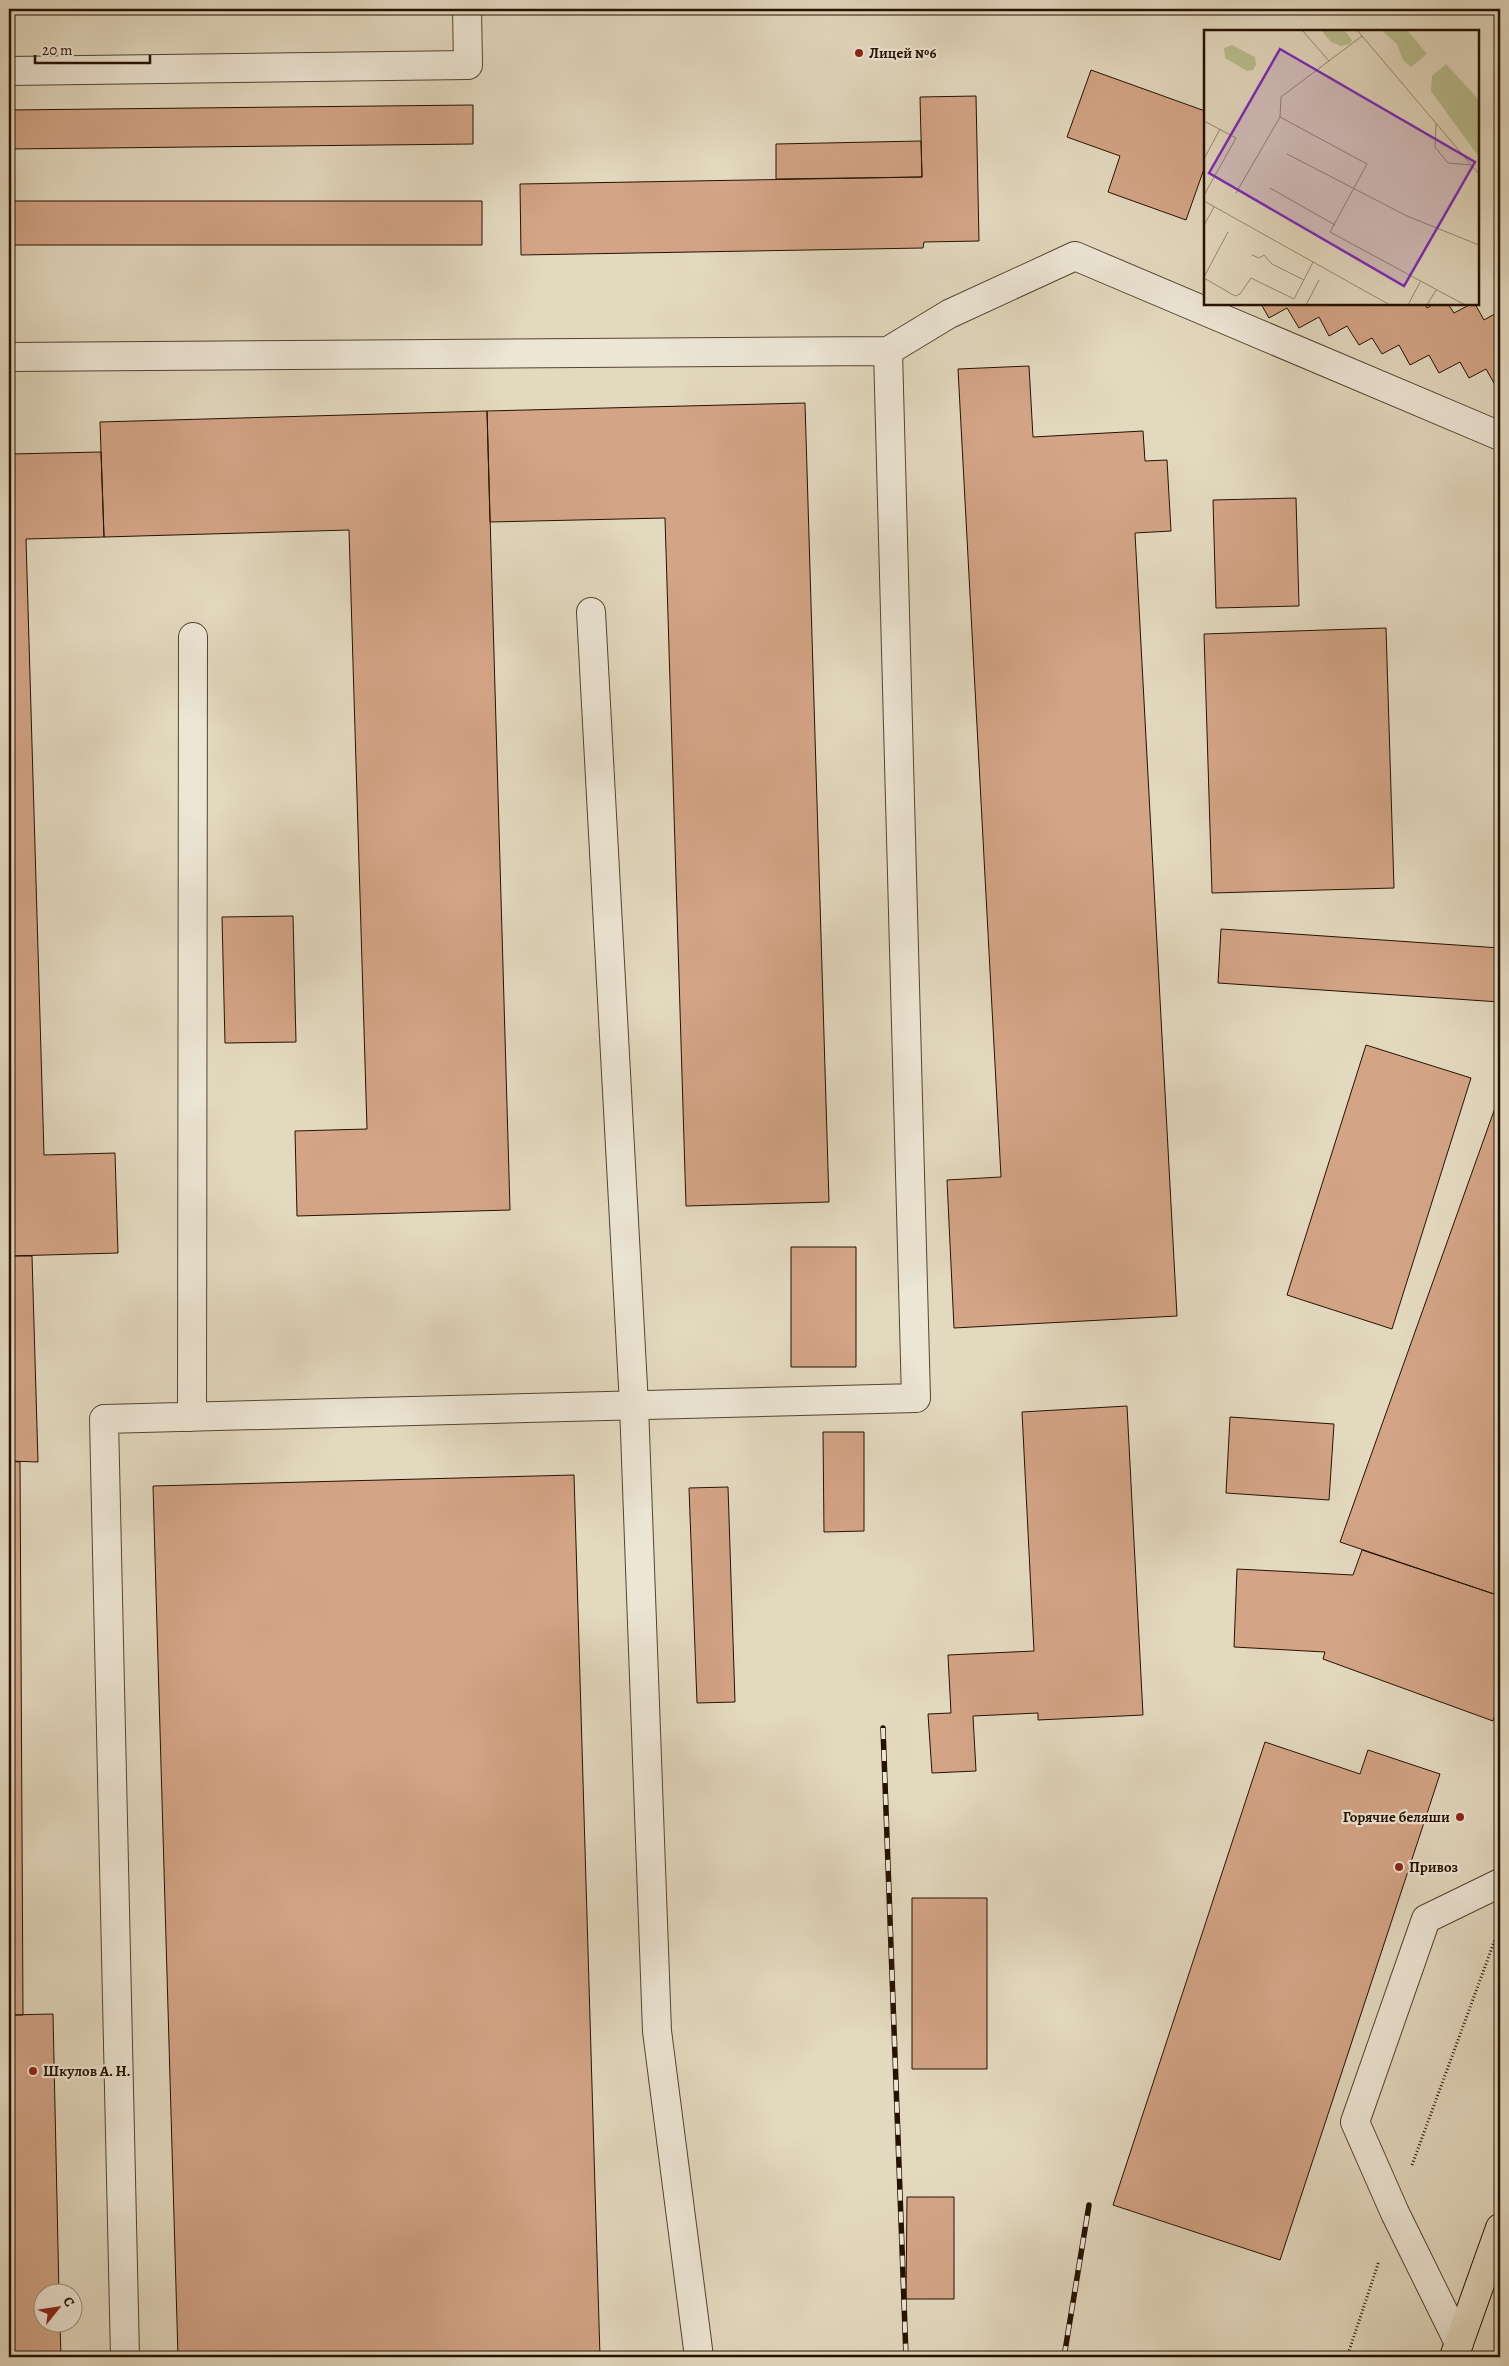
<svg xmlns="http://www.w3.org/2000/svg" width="1509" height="2366" font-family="Alegreya,serif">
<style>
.building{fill:#d3a486;stroke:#251201}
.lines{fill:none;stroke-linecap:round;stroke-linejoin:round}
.minor-casing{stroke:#544430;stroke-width:30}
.highway-casing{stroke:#251201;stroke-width:30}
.path{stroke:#251201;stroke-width:3;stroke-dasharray:1 2.5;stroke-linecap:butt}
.minor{stroke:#ede6d5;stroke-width:28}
.highway{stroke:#e3d9bf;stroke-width:28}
.rail-casing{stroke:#251201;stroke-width:5.5}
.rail{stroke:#ede6d5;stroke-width:4;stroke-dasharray:11;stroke-linecap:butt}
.poi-dot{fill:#8f2418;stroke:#ede6d5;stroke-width:2}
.labels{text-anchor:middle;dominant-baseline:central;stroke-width:4.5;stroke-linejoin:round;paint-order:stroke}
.poi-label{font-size:15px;font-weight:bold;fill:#251201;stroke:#ede6d5;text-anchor:start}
.inset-road{fill:none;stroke:#978973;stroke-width:1}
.view{fill:#7b2cbf;fill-opacity:0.15;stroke:#7b2cbf;stroke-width:2.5}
.inset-edge{fill:none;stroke:#251201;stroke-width:2.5}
</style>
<rect width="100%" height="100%" fill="#e3d9bf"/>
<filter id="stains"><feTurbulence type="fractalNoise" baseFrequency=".004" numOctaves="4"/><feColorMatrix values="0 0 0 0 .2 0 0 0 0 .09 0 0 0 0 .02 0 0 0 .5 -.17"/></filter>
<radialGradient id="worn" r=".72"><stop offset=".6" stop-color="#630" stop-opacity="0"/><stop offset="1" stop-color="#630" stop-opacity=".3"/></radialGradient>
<path class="building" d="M1091 70 1205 111V166L1186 220 1108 192 1120 156 1067 137Z
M976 96 979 241 924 242 923 248 521 255 520 184 922 177 920 97Z
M473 105V144L9 149V110Z
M921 141 922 177 776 179V144Z
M9 201H482V245H9Z
M1261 304H1425L1427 308 1434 304H1448L1454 313 1471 304H1475L1484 320 1500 311V389L1498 390 1486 369 1469 378 1460 362 1439 373 1429 355 1410 365 1399 345 1382 354 1372 338 1359 345 1347 326 1329 336 1319 317 1299 328 1287 308 1269 318Z
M1029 366 1033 437 1143 431 1145 461 1167 460 1171 531 1135 533 1177 1316 954 1328 947 1180 1001 1177 958 369Z
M805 403 829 1202 686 1206 665 518 490 522 487 411Z
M487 411 510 1210 297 1216 295 1131 367 1129 349 530 104 537 100 422Z
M101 452 104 537 26 539 44 1155 115 1153 118 1253 9 1256V454Z
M1296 498 1299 606 1216 608 1213 500Z
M1386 628 1394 888 1212 893 1204 634Z
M293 916 296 1042 225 1043 222 917Z
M1221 929 1500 948V1002L1218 983Z
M1366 1045 1471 1078 1392 1329 1287 1295Z
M1500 1094V1596L1340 1542Z
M791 1247H856V1367H791Z
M9 1256H32L38 1462 9 1461Z
M1127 1406 1143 1715 1038 1720V1713L973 1716 976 1771 932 1773 928 1714 951 1713 948 1655 1034 1651 1022 1412Z
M1230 1417 1334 1424 1329 1500 1226 1493Z
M823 1432H864V1531L824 1532Z
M9 1461 20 1462 23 2015H9Z
M574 1475 600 2357H178L153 1486Z
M728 1487 735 1702 697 1703 689 1488Z
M1362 1550 1500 1596V1700L1493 1721 1323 1659 1325 1652 1234 1647 1237 1569 1353 1575Z
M1265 1742 1360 1774 1368 1750 1440 1774 1280 2260 1113 2205Z
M912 1898H987V2069H912Z
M53 2014 59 2294H42V2324H60L61 2357H9V2015Z
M907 2197H954V2299H906Z"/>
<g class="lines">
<defs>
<path id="minor" d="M9 71 468 65 467 9
M9 357 888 351
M591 612 634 1405 657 2031 699 2357
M192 1417 193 637
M1459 2343 1395 2213 1355 2122 1426 1919 1500 1883
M125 2357 104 1419 916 1398 888 351 949 314 1075 256 1500 436"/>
<path id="highway" d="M1454 2357 1500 2228"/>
</defs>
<use href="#minor" class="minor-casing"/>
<use href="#highway" class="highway-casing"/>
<path class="path" d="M1412 2165 1500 1926
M1347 2357 1379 2261"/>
<use href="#minor" class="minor"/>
<use href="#highway" class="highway"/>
<defs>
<path id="rail" d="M883 1728 906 2357
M1064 2357 1089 2205"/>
</defs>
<use href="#rail" class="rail-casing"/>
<use href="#rail" class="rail"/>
</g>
<g class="poi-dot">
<circle cx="859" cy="53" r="5"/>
<circle cx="1460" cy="1817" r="5"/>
<circle cx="1399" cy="1867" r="5"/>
<circle cx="33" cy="2071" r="5"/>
</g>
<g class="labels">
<g class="poi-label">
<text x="869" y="53">Лицей №6</text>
<text x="1450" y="1817" text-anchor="end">Горячие беляши</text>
<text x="1409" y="1867">Привоз</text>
<text x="43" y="2071">Шкулов А. Н.</text>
</g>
</g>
<g transform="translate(1204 30)">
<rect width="275" height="275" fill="#e3d9bf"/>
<path d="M117 0H140L148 10 146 14 137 16 127 12ZM177 0H203L223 24 207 37 199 30 193 14ZM28 15 51 27 52 35 49 40 43 41 21 28 20 18ZM242 34 275 70V127L227 61 228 46Z" fill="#b9be8e"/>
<path class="inset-road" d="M98 0 125 31M153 0 275 144M275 0V24M158 6 77 67 76 87 163 134 126 202 261 275M0 91 32 108 0 165M232 94 231 117 244 133 267 135M83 124 203 186 275 215M0 129 16 99M66 158 131 195M32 163 76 87M0 171 186 275M0 195 10 177M48 225 55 228 60 225 68 234 100 250M0 247 24 202M0 248 31 266 36 264 47 248 90 269 109 232M102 275 115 250M204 275 216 252M223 275 232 260"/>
<path class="view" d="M76 19 271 132 200 256 5 143Z"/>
<rect width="275" height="275" class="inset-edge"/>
</g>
<rect width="1509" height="2366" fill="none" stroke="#e3d9bf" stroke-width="30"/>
<rect x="10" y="10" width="1489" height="2346" fill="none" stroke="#251201" stroke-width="2.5"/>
<rect x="15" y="15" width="1479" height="2336" fill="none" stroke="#251201"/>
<g transform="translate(58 2308) rotate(60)"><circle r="24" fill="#ede6d5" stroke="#9d9180"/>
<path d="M0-4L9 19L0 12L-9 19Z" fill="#8f2418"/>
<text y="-8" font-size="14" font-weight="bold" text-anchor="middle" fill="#251201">С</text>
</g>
<path d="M35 55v8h115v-8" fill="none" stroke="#251201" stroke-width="2.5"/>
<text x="42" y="55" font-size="15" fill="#251201" stroke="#ede6d5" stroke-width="4" paint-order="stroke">20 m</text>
<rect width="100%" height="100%" filter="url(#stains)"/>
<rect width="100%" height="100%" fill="url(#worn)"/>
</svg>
